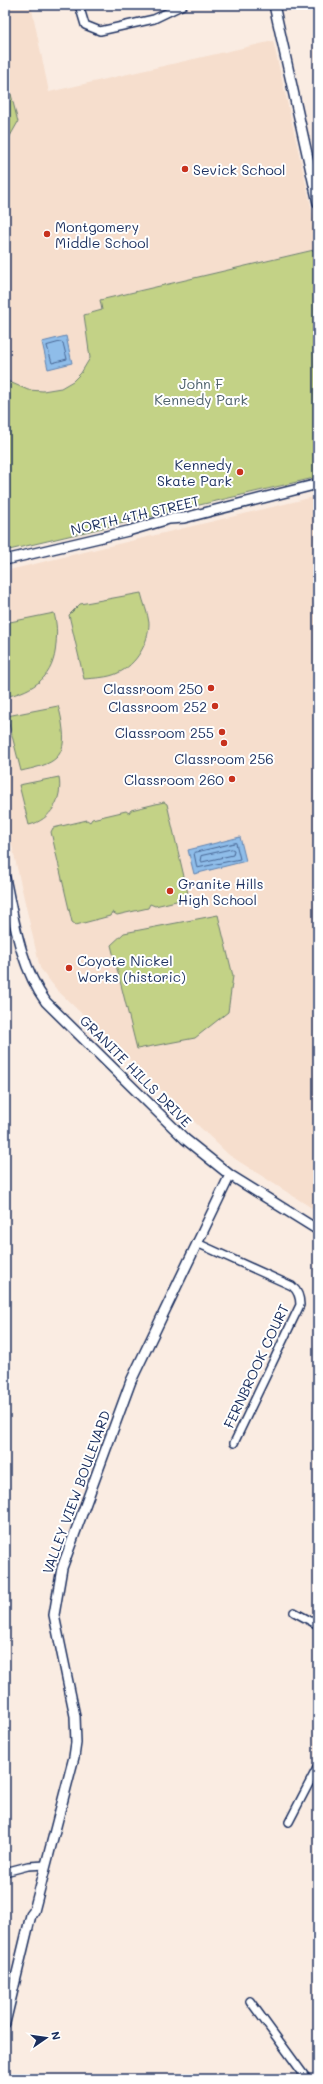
<svg xmlns="http://www.w3.org/2000/svg" width="323" height="2084" font-family="Mali,sans-serif">
<style>
.built{fill:#f6decd}
.green{fill:#c3d286;stroke:#6f8072}
.water{fill:#8fbde9;stroke:#6184b1}
.lines{fill:none;stroke-linecap:round;stroke-linejoin:round}
.shore{stroke:#496896;stroke-width:1}
.minor-casing{stroke:#1b2f5e;stroke-width:10}
.tertiary-casing{stroke:#1b2f5e;stroke-width:12}
.minor{stroke:#fff;stroke-width:7}
.tertiary{stroke:#fff;stroke-width:9}
.poi-dot{fill:#c8321e;stroke:#fff;stroke-width:1.5}
.labels{text-anchor:middle;dominant-baseline:central;stroke-width:4;stroke-linejoin:round;paint-order:stroke}
.poi-label{font-size:14px;fill:#1b2f5e;stroke:#fff;text-anchor:end}
.park-label{font-size:14px;fill:#4d606a;stroke:#fff}
.street-label{font-size:14px;fill:#1b2f5e;stroke:#fff}
</style>
<rect width="100%" height="100%" fill="#faece2"/>
<filter id="ink" filterUnits="userSpaceOnUse"><feTurbulence type="fractalNoise" baseFrequency=".025" numOctaves="2"/><feDisplacementMap in="SourceGraphic" scale="8" xChannelSelector="R" yChannelSelector="G"/><feConvolveMatrix kernelMatrix="1 2 1 2 8 2 1 2 1" color-interpolation-filters="sRGB"/></filter>
<g filter="url(#ink)">
<path class="built" d="M5 5H31L49 92 273 41 318 236V249L100 300 103 310 84 315 90 358 81 373 73 381 61 388 43 391H28L5 380Z
M318 496V1212L229 1155 57 990 40 968 5 815V571Z"/>
<path class="green" d="M11 94 18 122 5 145V95Z
M318 249V477L5 551V380L28 390 43 391 61 388 73 381 81 373 90 358 84 315 102 310 100 300Z
M141 593C143 602 148 613 149 623 149 643 136 665 118 673 108 678 94 678 84 679L69 615 80 604Z
M54 613C57 625 57 632 56 644 54 677 35 690 5 697V623Z
M58 706C61 714 62 722 63 730 67 762 47 765 21 771L7 716Z
M59 777C63 799 51 820 29 825L19 785Z
M164 802 167 804 189 898 155 906 150 904 148 908 117 915 112 912 110 916 76 925 72 922 51 832 53 828 87 820 90 822 92 819 126 811 129 813 131 810Z
M218 915 233 976 228 1012 195 1038 137 1049 111 945 124 933Z"/>
<path class="water" d="M66 336 72 363 48 369 42 342Z
M240 837 246 861 194 874 188 850Z"/>
<g class="lines">
<path class="shore" d="M61 342 63 343 67 359 52 363 47 346Z
M236 843 240 859 197 868 194 853Z
M232 849 234 850 233 855 202 862 200 861 201 856Z"/>
<defs>
<path id="minor" d="M79 5 85 25 100 31 154 19 183 5
M197 1243 292 1286C298 1291 300 1297 300 1305L234 1443
M294 1612 318 1625
M289 1822 318 1766
M5 1872 28 1866 46 1865
M250 2001 307 2079"/>
<path id="tertiary" d="M274 5 318 203
M5 560 128 531 169 519 184 518 318 484
M5 878C14 920 20 966 46 1002L185 1139 230 1175 318 1230
M5 2023 31 1915 34 1911 74 1757 76 1743 75 1716 54 1615 62 1568 131 1381 230 1175"/>
</defs>
<use href="#minor" class="minor-casing"/>
<use href="#tertiary" class="tertiary-casing"/>
<use href="#minor" class="minor"/>
<use href="#tertiary" class="tertiary"/>
</g>
</g>
<g class="poi-dot">
<circle cx="185" cy="169" r="4"/>
<circle cx="47" cy="234" r="4"/>
<circle cx="240" cy="472" r="4"/>
<circle cx="211" cy="688" r="4"/>
<circle cx="215" cy="706" r="4"/>
<circle cx="222" cy="732" r="4"/>
<circle cx="224" cy="743" r="4"/>
<circle cx="232" cy="779" r="4"/>
<circle cx="170" cy="891" r="4"/>
<circle cx="69" cy="968" r="4"/>
</g>
<g class="labels">
<g class="poi-label">
<text x="193" y="169" text-anchor="start">Sevick School</text>
<text x="55" y="226" text-anchor="start">Montgomery<tspan x="55" dy="16">Middle School</tspan></text>
<text x="232" y="464">Kennedy<tspan x="232" dy="16">Skate Park</tspan></text>
<text x="203" y="688">Classroom 250</text>
<text x="207" y="706">Classroom 252</text>
<text x="214" y="732">Classroom 255</text>
<text x="224" y="758" text-anchor="middle">Classroom 256</text>
<text x="224" y="779">Classroom 260</text>
<text x="178" y="883" text-anchor="start">Granite Hills<tspan x="178" dy="16">High School</tspan></text>
<text x="77" y="960" text-anchor="start">Coyote Nickel<tspan x="77" dy="16">Works (historic)</tspan></text>
</g>
<g class="park-label">
<text x="201" y="383">John F<tspan x="201" dy="16">Kennedy Park</tspan></text>
</g>
<g class="street-label">
<text transform="translate(135 515) rotate(-13)">NORTH 4TH STREET</text>
<text transform="translate(136 1071) rotate(45)">GRANITE HILLS DRIVE</text>
<text transform="translate(256 1366) rotate(-65)">FERNBROOK COURT</text>
<text transform="translate(76 1492) rotate(-70)">VALLEY VIEW BOULEVARD</text>
</g>
</g>
<rect width="323" height="2084" fill="none" stroke="#fff" stroke-width="20"/>
<rect x="10" y="10" width="303" height="2064" fill="none" stroke="#1b2f5e" stroke-width="1.5" filter="url(#ink)"/>
<g transform="translate(46 2038) rotate(77)" stroke="#ffffff" stroke-width="3" paint-order="stroke">
<path d="M0-3L7 15L0 10L-7 15Z" fill="#1b2f5e"/>
<text y="-6" font-size="11" font-weight="bold" text-anchor="middle" fill="#1b2f5e">N</text>
</g>
</svg>
